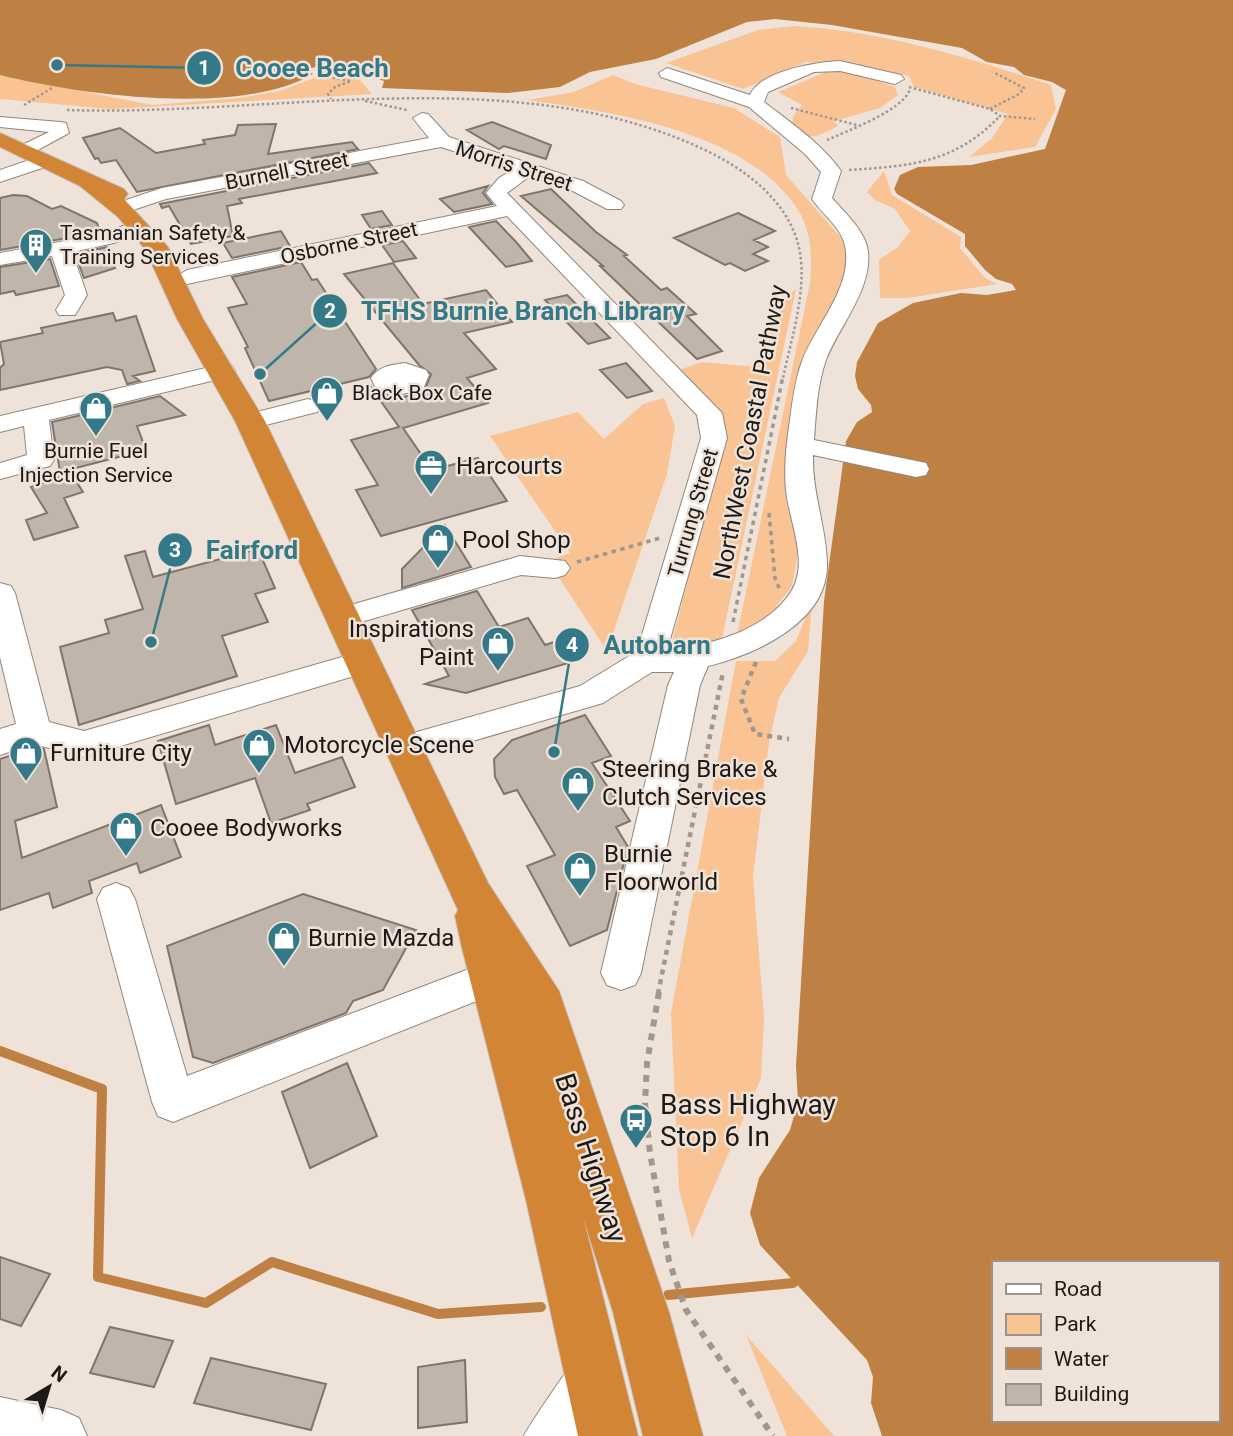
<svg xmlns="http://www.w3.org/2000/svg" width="1233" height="1436" font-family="Roboto,sans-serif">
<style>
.green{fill:#f9c393}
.water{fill:#bf8043;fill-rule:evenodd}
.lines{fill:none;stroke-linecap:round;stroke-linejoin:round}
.stream{stroke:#bf8043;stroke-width:10}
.building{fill:#c0b5ab;stroke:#7f756c;stroke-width:2}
.minor-casing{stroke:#91867d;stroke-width:2}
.highway-casing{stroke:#c4c3c2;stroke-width:2}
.path-far3{stroke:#a0978f;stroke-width:2.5;stroke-dasharray:2.5 2.5;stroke-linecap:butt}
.path-far2{stroke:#a0978f;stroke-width:3.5;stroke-dasharray:4.5 4.5;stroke-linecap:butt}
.path-far1{stroke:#a0978f;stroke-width:4.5;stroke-dasharray:5 5;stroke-linecap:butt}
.path{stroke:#a0978f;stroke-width:6;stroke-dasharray:7 7;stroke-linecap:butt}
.minor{fill:#fff;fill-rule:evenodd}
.highway{fill:#d18535;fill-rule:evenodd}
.labels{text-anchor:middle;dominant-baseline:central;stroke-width:5;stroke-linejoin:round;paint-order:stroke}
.far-street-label{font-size:21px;fill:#1d1916;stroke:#efe3d9}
.far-poi-label{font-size:21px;fill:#1d1916;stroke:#efe3d9;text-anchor:start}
.street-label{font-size:24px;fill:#1d1916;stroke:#efe3d9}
.poi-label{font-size:24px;fill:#1d1916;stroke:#efe3d9;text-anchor:start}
.near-poi-label{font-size:28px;fill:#1d1916;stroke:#efe3d9;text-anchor:start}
.near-street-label{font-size:28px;fill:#1d1916;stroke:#efe3d9}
.leader{fill:none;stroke:#347987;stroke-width:2.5}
.callout-dot{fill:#347987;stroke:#efe3d9;stroke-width:2.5}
.mark-label{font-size:21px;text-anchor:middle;font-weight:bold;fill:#fff}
.callout-label{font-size:26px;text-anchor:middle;font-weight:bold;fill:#347987;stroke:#efe3d9;stroke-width:5;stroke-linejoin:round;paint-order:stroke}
</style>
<rect width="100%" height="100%" fill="#efe3d9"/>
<path class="green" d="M794 26C882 31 967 57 1051 85L1056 109 1035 147 969 157 992 138 1008 114 914 87 909 76 865 66 806 62 743 89 666 63 758 30Z
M830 70H846L895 87 898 95 880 108 834 121 838 126C820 135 809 143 792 129L793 116 802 105 778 92Z
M324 74 360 80 372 94 111 109 0 99V75L152 105 240 98 280 91Z
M613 75 635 84 734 108 780 137 786 175 843 240 851 263 813 344 800 542 792 586 765 621 737 635 810 283C812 259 812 232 798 210 748 131 612 112 527 100L574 92Z
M884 171 892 195 961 237 960 248 985 278 997 284 908 298H880L879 260 898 247 910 231 895 209 875 200 867 192Z
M796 289 721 643 679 649 673 638 724 436 679 370 702 362 757 367 772 308Z
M664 398 675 426 667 474 607 651 548 561 570 553 490 436 578 412 604 439 643 404Z
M812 602 808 651 779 698 769 742 753 877 764 1018 761 1078 692 1238 679 1189 671 1013 736 661H775L796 641Z
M746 1335 834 1436H787Z"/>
<path class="water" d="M0 0H1233V1436H882L871 1403 873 1377 867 1360 760 1245 750 1213 759 1178 790 1130 798 1102 796 1066 824 601 846 441 857 422 872 412 871 405 858 389 855 376 857 362 878 323 913 303 961 293 987 295 1016 290 1012 284 996 279 985 270 965 246V234L897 194 894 189 900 175 918 167 971 165 1045 149 1066 90 1052 82 1024 75 1014 67 987 62 962 48 832 25 775 19 747 22 656 59 590 72 560 87 507 93 382 88 384 81C374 78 370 72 361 67 345 61 320 65 305 70L313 74C240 117 80 95 0 75ZM993 1263H1217V1420H993Z"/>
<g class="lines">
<path class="stream" d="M0 1051 102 1089 98 1277 206 1303 272 1262 438 1314 541 1307
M668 1295 793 1283"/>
</g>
<path class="building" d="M492 122 551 145 546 159 504 146 499 149 467 130Z
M276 124 268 154 352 142 358 149 137 192 116 160 101 163 98 158 95 159 83 138 120 128 156 153 205 144 203 140 235 135 238 125Z
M369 163 377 173 239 199 242 203 227 206 233 236 191 244 169 206 162 208 160 204Z
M488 186 483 193 492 204 454 212 440 199Z
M551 189 596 232 627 255 624 256 661 290 667 288 696 314 687 316 722 351 697 359 600 266H603L521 196Z
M13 195 27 196 52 209 61 206 97 223 100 232 0 250V198Z
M382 211 392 225 371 229 362 215Z
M738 213 775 231 754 240 768 247 753 254 768 261 745 271 730 263 725 265 674 238Z
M496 221 517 243 532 261 506 267 469 227Z
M281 231 290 246 232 258 223 243Z
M403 241 416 258 394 262 382 245Z
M107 247 115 268 84 278 75 254Z
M50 259 59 286 16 295 14 291 0 294V267Z
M301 262 312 280 317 279 376 369 369 377 269 401 245 348 248 347 228 308 247 304 232 277Z
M393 263 423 304 486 290 512 322 464 333 496 369 467 378 488 403 403 428 432 470 478 458 507 501 381 536 356 490 378 485 351 440 399 427 368 383 375 392 399 398 424 392 431 374 419 365 344 274Z
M567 295 610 338 588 344 545 300Z
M113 313 116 321 136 316 155 371 133 376 140 381 127 384 122 370 107 367 0 390V368L4 364 0 342 43 333 41 328Z
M626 363 652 391 627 398 600 370Z
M160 396 185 415 137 426 146 450 60 472 52 422Z
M71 473 83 492 64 498 78 527 34 540 26 520 47 513 31 487Z
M445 525 471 567 402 588V569Z
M258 549 275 588 255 594 268 622 222 636 237 676 79 725 60 647 109 633 105 620 143 609 125 556 145 551 153 577Z
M477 591 499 627 528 618 545 645 560 640 575 661 466 693 425 684 449 676 412 610Z
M585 715 611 756 592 763 630 821 616 827 628 847 607 930 570 946 527 866 555 855 517 790 504 794 495 777 494 759 512 740Z
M209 725 215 745 276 725 295 773 342 757 355 787 307 804 310 810 271 823 255 778 176 804 158 741Z
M36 747 44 749 57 807 15 821 22 858 161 805 181 857 140 873 137 863 89 881 92 893 53 908 49 893 0 910V759Z
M303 894 416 930 383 990 353 1001 346 1013 213 1063 193 1057 167 946Z
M347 1063 377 1136 310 1168 282 1092Z
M0 1257 50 1274 21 1326 0 1319Z
M110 1327 173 1341 154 1387 90 1373Z
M211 1358 326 1384 311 1430 194 1403Z
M465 1360 467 1422 418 1428V1367Z"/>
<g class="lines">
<defs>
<path id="minor" d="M840 61 901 75 904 79 895 84 840 71 814 72 768 92 764 102C791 123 821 143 841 171L832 198C844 212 862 228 867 246 876 285 839 326 826 360 817 385 816 414 814 440L926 463 929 469 926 475 916 477 813 455C812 493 826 526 827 563 829 622 756 654 708 666L700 685 641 973 635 985 621 990 607 985 601 973 668 685 674 672H652L603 703 404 761 392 757 387 748 392 739 580 686 634 653 641 638 701 438 697 415 507 216 187 284 176 277 187 270 497 206 486 193 499 178 512 170 441 147 166 199 133 210 123 204 126 200 162 188 429 138 413 118 422 113 428 114 449 137 583 181 621 201 624 205 621 209H607L569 189 530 176 507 193 722 413 727 438 667 650C710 646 768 630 792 590 809 561 789 521 786 490 784 470 786 447 789 427 792 406 794 384 801 364 813 328 854 287 845 246 842 228 822 214 812 199L821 172 805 154 749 107 661 77 659 73 667 68 750 95C760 71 816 62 840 61Z
M0 117 60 122 66 123 69 133 25 157 18 155 16 151 18 147 49 132 0 127Z
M44 155 54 161 51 165 0 182V170Z
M139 220 149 226 146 230 114 243 72 252 87 295 75 315H59L56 310 65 295 52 256 0 265V253L102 234Z
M405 363 426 370 429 375 423 389 398 395 376 389 371 378C379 366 391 365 405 363Z
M223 364 232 366 235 371 232 376 49 420 54 460 50 466 0 479V463L27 455 24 426 0 432V416Z
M308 399 317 402 321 407 317 412 250 429 241 426 237 421 241 416Z
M520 556 565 561 570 568 565 575 555 578 521 575 341 628 330 625 326 618 330 611Z
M0 583 11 586 15 593 49 722 84 731 363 651 374 654 379 662 374 670 84 757 34 744 0 755V729L16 724 0 657Z
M116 883 129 888 135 899 187 1076 490 961 504 966 510 978 504 990 173 1122 158 1116 152 1102 97 899 103 888Z
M593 1352 611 1359 618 1377 589 1431 585 1436H524C528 1427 572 1362 577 1358 582 1356 588 1354 593 1352Z
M0 1397 61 1410 79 1418 87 1436H0Z"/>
<path id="highway" d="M0 133 124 189 128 194 124 199 168 247 203 319 265 421 488 883 559 991 669 1312 703 1436H643L613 1312 583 1217 638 1436H578L526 1200 462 948 455 916 458 910 235 421 177 319 145 249 118 217 80 186 0 147Z"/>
</defs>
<use href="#minor" class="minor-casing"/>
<use href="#highway" class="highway-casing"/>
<path class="path-far3" d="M318 75 351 81 335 87 328 94 331 99
M909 87 990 109 1000 116 1035 119
M365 101 407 110
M24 105 52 88
M791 108 857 125
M990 109 1019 94 1024 88 993 72
M67 110C272 117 520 58 711 153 747 171 782 198 796 237 811 280 792 335 783 378
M827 140C847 131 904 110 910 89
M849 170C911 166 955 163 1000 116"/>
<path class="path-far2" d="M769 513 775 578 779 588
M577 562 660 538
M733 622 783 376"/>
<path class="path-far1" d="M756 662 741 699 755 734 789 739
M658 994 723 672"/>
<path class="path" d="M659 992 647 1063 645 1103 650 1153 669 1261 686 1310 773 1436"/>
<use href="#minor" class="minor"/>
<use href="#highway" class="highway"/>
</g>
<defs>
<symbol id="building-pin" viewBox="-11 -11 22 30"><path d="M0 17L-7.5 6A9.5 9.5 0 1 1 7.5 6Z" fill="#347987" stroke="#efe3d9"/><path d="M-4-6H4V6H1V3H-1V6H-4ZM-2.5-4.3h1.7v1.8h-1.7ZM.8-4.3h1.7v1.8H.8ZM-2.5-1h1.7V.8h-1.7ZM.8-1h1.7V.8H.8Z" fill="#fff"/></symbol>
<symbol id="shop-pin" viewBox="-11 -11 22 30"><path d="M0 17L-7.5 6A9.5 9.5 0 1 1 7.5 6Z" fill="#347987" stroke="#efe3d9"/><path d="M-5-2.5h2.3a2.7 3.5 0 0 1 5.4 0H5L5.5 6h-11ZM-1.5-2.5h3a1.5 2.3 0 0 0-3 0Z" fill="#fff"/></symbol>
<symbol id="office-pin" viewBox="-11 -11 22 30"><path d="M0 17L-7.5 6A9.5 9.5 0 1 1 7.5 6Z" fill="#347987" stroke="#efe3d9"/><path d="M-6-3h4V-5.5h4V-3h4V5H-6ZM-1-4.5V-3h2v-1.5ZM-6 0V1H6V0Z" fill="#fff"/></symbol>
<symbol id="bus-pin" viewBox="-11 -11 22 30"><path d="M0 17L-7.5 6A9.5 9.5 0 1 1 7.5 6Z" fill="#347987" stroke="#efe3d9"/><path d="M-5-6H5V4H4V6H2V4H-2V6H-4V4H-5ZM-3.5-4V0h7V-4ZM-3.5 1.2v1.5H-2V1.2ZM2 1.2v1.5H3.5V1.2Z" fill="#fff"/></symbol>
</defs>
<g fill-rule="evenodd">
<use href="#building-pin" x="17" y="226" width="38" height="52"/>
<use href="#shop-pin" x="308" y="374" width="38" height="52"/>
<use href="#shop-pin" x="77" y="389" width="38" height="52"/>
<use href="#office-pin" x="412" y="447" width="38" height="52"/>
<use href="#shop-pin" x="419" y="521" width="38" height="52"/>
<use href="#shop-pin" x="479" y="624" width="38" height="52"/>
<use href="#shop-pin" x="240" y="726" width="38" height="52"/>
<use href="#shop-pin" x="7" y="734" width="38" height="52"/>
<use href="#shop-pin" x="559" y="764" width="38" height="52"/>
<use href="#shop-pin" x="107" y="809" width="38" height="52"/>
<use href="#shop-pin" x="561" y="849" width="38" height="52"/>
<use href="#shop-pin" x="265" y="919" width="38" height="52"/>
<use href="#bus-pin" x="617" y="1101" width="38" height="52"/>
</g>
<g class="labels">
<g class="far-street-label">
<text transform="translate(514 166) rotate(18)">Morris Street</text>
<text transform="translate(287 171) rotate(-11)">Burnell Street</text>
<text transform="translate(349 243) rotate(-12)">Osborne Street</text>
<text transform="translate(693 513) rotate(-74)">Turrung Street</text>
</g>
<g class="far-poi-label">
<text x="60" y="233">Tasmanian Safety &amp;<tspan x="60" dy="24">Training Services</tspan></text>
<text x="352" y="393">Black Box Cafe</text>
<text x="96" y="451" text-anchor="middle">Burnie Fuel<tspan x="96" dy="24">Injection Service</tspan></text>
</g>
<g class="street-label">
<text transform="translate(750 432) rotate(-79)">NorthWest Coastal Pathway</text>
</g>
<g class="poi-label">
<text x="456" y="466">Harcourts</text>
<text x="462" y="540">Pool Shop</text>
<text x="474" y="629" text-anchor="end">Inspirations<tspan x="474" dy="28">Paint</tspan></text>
<text x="284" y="745">Motorcycle Scene</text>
<text x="50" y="753">Furniture City</text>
<text x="602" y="769">Steering Brake &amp;<tspan x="602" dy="28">Clutch Services</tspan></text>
<text x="150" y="828">Cooee Bodyworks</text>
<text x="604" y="854">Burnie<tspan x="604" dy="28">Floorworld</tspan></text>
<text x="308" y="938">Burnie Mazda</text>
</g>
<g class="near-poi-label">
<text x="660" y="1104">Bass Highway<tspan x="660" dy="32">Stop 6 In</tspan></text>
</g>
<g class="near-street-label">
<text transform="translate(591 1158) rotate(72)">Bass Highway</text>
</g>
</g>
<path class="leader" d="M57 65L204 68M260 374L330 311M151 642L175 550M554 752L572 645"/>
<g class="callout-dot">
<circle cx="57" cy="65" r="7"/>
<circle cx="260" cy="374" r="7"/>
<circle cx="151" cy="642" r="7"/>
<circle cx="554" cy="752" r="7"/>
<circle cx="204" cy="68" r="18"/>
<circle cx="330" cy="311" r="18"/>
<circle cx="175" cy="550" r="18"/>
<circle cx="572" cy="645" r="18"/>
</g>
<g class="mark-label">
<text x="204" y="75">1</text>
<text x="330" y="318">2</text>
<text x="175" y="557">3</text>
<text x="572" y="652">4</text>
</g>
<g class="callout-label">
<text x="312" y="77">Cooee Beach</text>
<text x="523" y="320">TFHS Burnie Branch Library</text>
<text x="252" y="559">Fairford</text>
<text x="657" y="654">Autobarn</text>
</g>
<rect x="992" y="1261" width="228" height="161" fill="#efe3d9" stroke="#9b928b" stroke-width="2"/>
<rect x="1006" y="1284" width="35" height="10" fill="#ffffff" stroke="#9b928b" stroke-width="2"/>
<text x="1054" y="1296" font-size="21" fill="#1d1916">Road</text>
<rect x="1006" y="1314" width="35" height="21" fill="#f9c393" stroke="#9b928b" stroke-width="2"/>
<text x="1054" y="1331" font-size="21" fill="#1d1916">Park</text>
<rect x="1006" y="1348" width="35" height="21" fill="#bf8043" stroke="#9b928b" stroke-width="2"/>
<text x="1054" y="1366" font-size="21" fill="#1d1916">Water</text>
<rect x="1006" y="1384" width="35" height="21" fill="#c0b5ab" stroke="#9b928b" stroke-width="2"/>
<text x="1054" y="1401" font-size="21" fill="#1d1916">Building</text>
<g transform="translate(49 1387) rotate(38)" stroke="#efe3d9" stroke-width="5" paint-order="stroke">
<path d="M0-5L12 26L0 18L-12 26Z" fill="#1d1916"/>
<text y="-10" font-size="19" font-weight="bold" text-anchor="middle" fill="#1d1916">N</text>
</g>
</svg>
